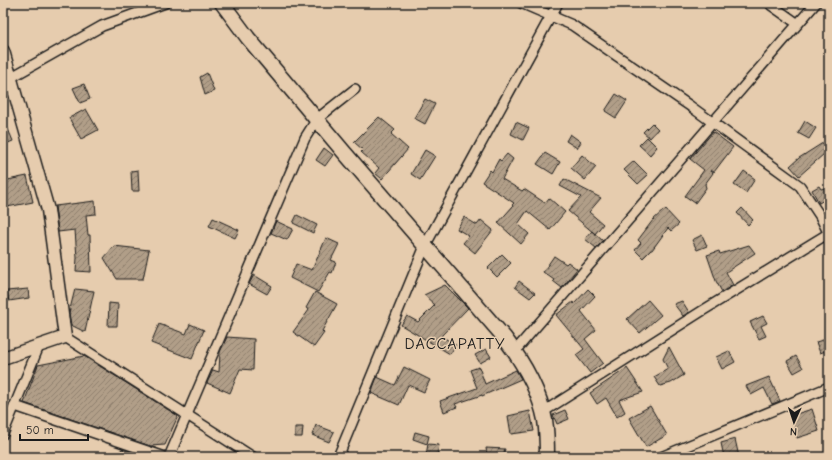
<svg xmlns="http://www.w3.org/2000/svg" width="832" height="460" font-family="'Comic Neue',sans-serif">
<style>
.building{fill:url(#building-hatch);stroke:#1c1c1c}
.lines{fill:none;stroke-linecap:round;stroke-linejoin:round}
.street-casing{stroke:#1c1c1c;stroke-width:12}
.secondary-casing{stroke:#1c1c1c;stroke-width:15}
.primary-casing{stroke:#1c1c1c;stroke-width:17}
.street{stroke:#e6ccae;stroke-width:9}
.secondary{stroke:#e6ccae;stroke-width:12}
.primary{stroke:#e6ccae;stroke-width:14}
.labels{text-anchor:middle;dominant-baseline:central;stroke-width:3;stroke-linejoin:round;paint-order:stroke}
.neighbourhood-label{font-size:16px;letter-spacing:1px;fill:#1c1c1c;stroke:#e6ccae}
</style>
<defs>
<pattern id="building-hatch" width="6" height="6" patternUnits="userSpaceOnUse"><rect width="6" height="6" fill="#b19e88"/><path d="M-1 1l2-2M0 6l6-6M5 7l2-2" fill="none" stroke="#8f806e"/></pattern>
</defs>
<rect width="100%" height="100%" fill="#e6ccae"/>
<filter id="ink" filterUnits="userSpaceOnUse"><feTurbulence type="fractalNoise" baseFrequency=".025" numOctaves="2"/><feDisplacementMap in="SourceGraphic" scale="8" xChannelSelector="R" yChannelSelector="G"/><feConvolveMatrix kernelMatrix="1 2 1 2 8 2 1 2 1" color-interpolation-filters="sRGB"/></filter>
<g filter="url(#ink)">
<path class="building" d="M207 73 214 91 205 95 200 77Z
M84 84 90 99 80 103 73 88Z
M616 94 627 101 616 118 605 111Z
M425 99 435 104 425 124 414 118Z
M86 109 98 130 81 139 69 118Z
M3 117 13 141 3 145Z
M379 117 395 130 391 134 408 149 382 179 375 173 379 168 361 152 363 150 354 142Z
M805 121 816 128 809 139 798 133Z
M516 122 529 128 523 140 511 134Z
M652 123 658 129 650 138 643 132Z
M713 132 733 147 714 172 710 170 713 173 705 184 706 188 695 203 685 196 704 170 690 159Z
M570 134 581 142 577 148 566 141Z
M647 137 657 147 650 155 639 145Z
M829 139V158L824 154 799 176 790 166 799 158Z
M324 148 333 155 325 166 316 160Z
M425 150 435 156 420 180 411 174Z
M545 153 560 162 553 174 537 164Z
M507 154 513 159 502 179 522 191 524 189 545 203 549 198 565 212 550 230 527 211 518 224 529 234 521 244 498 223 513 206 512 205 514 203 482 182 490 170 492 172 499 159 501 161Z
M582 155 596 167 585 180 571 168Z
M634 161 648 175 638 184 624 170Z
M138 170 139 191H132L131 171Z
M744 171 755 179 746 193 734 185Z
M27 176 33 202 7 207 3 181Z
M564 179 601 198 589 212 603 224 595 234 568 211 581 197 560 186Z
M819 186 821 189 829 187V197L819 203 812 190Z
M95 201 96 214 86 215 88 235H90L91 272 76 271 77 258 75 230 58 232 55 206Z
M742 208 753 220 748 225 737 213Z
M665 209 679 224 671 231 668 228 652 250H651L643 258 635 250 641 243 638 240 653 220Z
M297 215 317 225 313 233 293 223Z
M464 217 477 225 481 220 493 230 475 253 463 243 469 236 457 229Z
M213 218 239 230 235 238 209 226Z
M276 221 293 229 287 240 271 233Z
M592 231 603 241 596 248 585 239Z
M702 235 707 246 697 250 692 240Z
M326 238 339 244 331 260 336 262 332 273 330 272 318 292 290 278 296 264 312 270Z
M749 245 755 253 726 272 733 285 722 292 716 281 707 255 719 251 720 254Z
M114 246 149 250 143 279H117L104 258Z
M502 254 511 263 497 277 488 268Z
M554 256 566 264 568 262 577 269 562 288 553 281 554 280 543 272Z
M254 275 272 286 267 294 249 284Z
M519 281 535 293 530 298 515 287Z
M445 285 468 308 441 336 456 345 450 354 401 325 407 316 418 322 435 305 424 295Z
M28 289 29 298 9 301 7 291Z
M75 289 94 291 85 332 71 325 69 313Z
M588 289 595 296 581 311 596 330 585 339 603 363 590 373 576 355 584 349 556 315 573 302 574 304Z
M315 292 337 304 322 331 324 333 314 347 293 332 309 310 306 308Z
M648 300 661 315 640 333 627 319Z
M682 301 689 312 683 316 674 304Z
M109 303 118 304 117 326H108Z
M763 316 767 323 761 326 766 336 759 339 750 322Z
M159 324 186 334 190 324 204 330 192 359 151 343Z
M227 337 254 339 253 370 240 369 230 393 207 383 213 370 219 372 220 352Z
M826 339 829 350 820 353 816 342Z
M669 347 684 375 671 383 660 386 654 377 668 369 663 359Z
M486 349 491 357 480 363 475 355Z
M729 351 735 362 722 369 716 357Z
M84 356 178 416 165 445 150 446 24 403 38 365Z
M796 356 803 368 794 373 787 361Z
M404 367 430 380 424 392 408 385 399 405 371 393 377 377 395 385Z
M479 367 485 384 516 370 521 379 482 396V395L455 404 457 407 444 412 440 401 477 388 470 370Z
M627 368 643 392 619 400 625 412 617 417 606 398 597 404 590 393Z
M769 377 780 401 772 404 764 388 751 395 746 386Z
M650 406 667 435 646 447 629 418Z
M812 409 819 431 797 438 790 416Z
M565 410 569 419 557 424 553 415Z
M530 411 534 431 511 434 508 416Z
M316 425 334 432 329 442 312 435Z
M295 427H303L302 437H295Z
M415 432 429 436 427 444 413 439Z
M735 439 739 457H724L721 443Z
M428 444 439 445 437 456 426 455Z
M486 448 505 449 503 456 487 455Z
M122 449 145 457H113Z"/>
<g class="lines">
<defs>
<path id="street" d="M521 3 572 25 690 106 800 186 820 216 829 234
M771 5 798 24
M3 82 102 26 165 3
M65 337 253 457
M515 351 816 3
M15 406 165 457
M543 412 702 311 829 233
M3 434 39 346
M169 457 305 138 317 119 355 89
M338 457 425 246 558 3
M661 457 829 387"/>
<path id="secondary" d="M3 51 48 210 65 337 3 358"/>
<path id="primary" d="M222 3 248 38 343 151 504 337C523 362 539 389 545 420 547 432 547 445 547 457"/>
</defs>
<use href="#street" class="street-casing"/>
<use href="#secondary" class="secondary-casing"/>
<use href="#primary" class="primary-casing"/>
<use href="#street" class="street"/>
<use href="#secondary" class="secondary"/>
<use href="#primary" class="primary"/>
</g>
</g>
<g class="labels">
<g class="neighbourhood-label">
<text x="455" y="344">DACCAPATTY</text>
</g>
</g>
<rect width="832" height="460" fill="none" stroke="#e6ccae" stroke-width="16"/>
<rect x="8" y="8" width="816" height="444" fill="none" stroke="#1c1c1c" stroke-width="1.5" filter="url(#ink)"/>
<g transform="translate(794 422) rotate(183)" stroke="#e6ccae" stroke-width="3" paint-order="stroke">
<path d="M0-3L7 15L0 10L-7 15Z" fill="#1c1c1c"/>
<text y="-6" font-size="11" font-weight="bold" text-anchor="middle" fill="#1c1c1c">N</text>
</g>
<path d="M20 434v6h68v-6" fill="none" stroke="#1c1c1c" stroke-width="2"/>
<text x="26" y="434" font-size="12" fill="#1c1c1c" stroke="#e6ccae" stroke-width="3" paint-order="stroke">50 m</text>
</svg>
